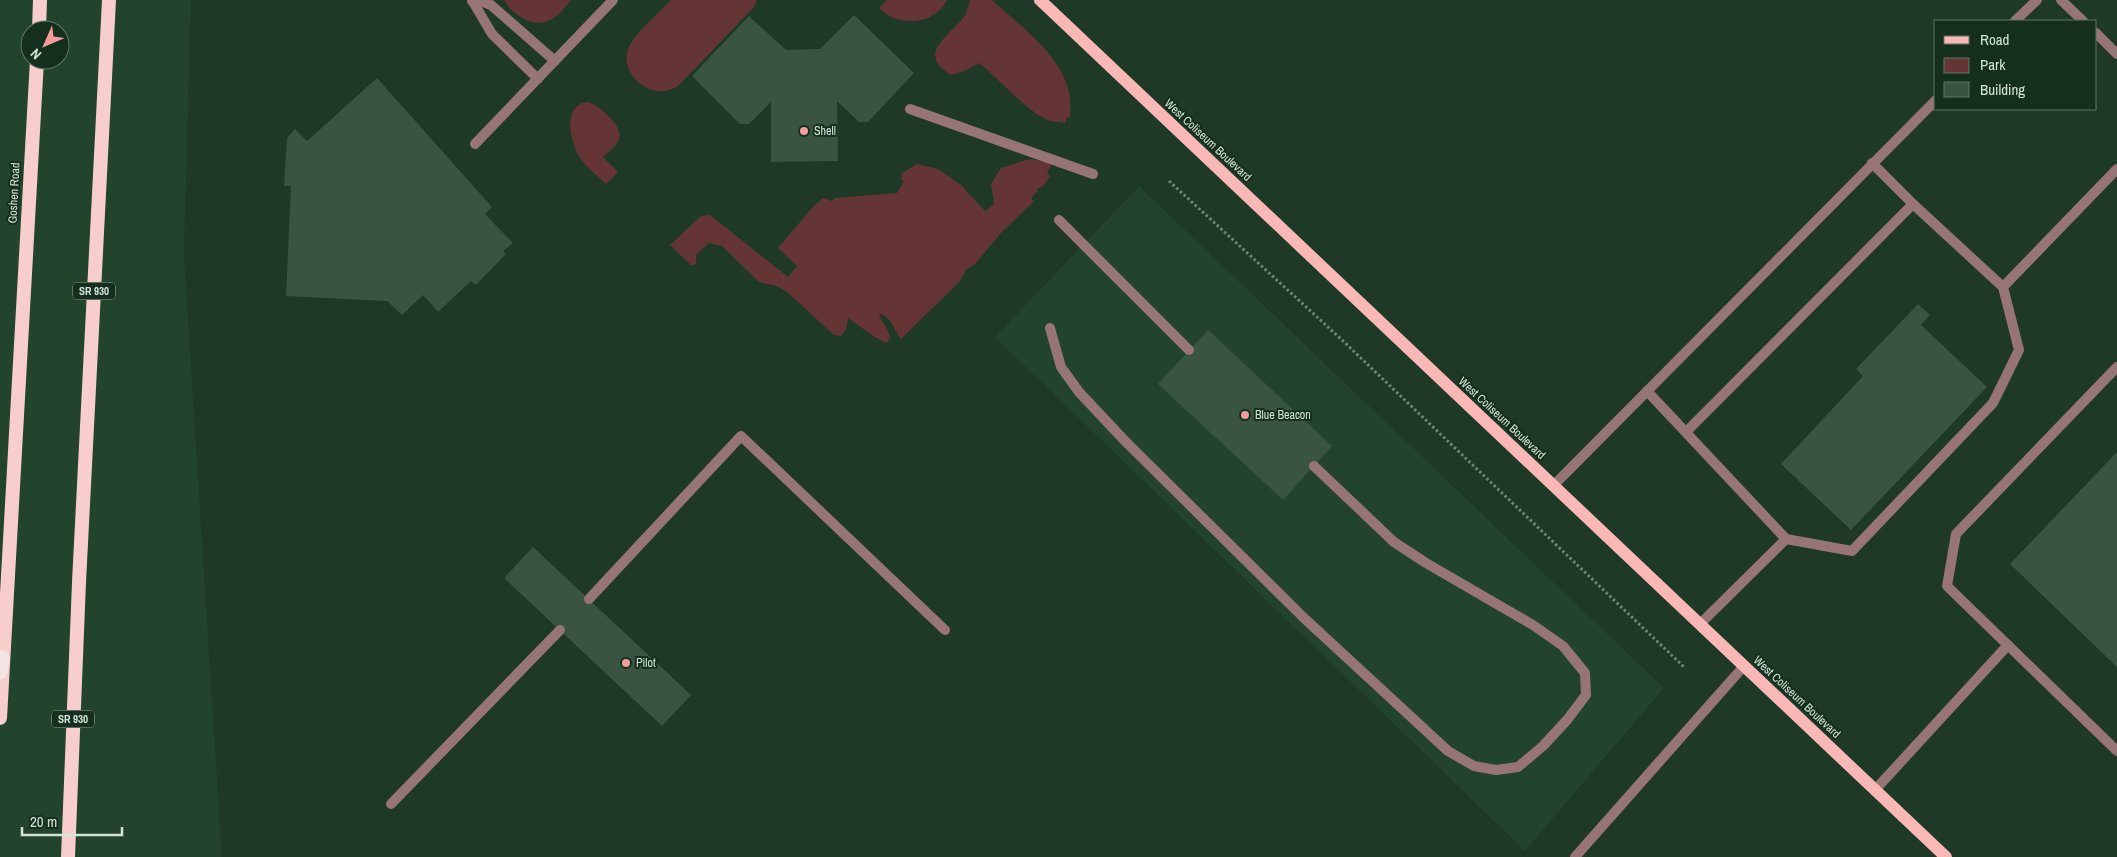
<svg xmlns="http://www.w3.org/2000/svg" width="2117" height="857" font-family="'Archivo Narrow',sans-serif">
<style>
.built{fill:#22432c;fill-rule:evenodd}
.green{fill:#643534}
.building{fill:#395541}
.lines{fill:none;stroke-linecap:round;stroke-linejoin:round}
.path{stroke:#708676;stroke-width:3;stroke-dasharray:2.5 2.5;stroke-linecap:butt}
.service{stroke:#967574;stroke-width:10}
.primary{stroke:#f9b7b5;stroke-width:12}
.trunk{stroke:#f7cecc;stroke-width:14}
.motorway{stroke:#f5e4e4;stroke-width:15}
.poi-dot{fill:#f59b99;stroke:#142f1d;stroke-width:2}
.labels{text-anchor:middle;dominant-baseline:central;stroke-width:4;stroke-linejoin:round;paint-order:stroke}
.shield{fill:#142f1d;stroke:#9aad9f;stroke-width:1}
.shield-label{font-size:11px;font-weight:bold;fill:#d3e3d7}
.poi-label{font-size:12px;fill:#d3e3d7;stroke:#142f1d;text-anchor:start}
.street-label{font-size:12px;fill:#d3e3d7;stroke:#142f1d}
</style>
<rect width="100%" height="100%" fill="#1e3926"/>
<path class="built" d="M0 0H191L184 255 222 857H0ZM30 30H60V60H30Z
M1139 186 1664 688 1525 851 995 337Z"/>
<path class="green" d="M504 0H571C566 6 561 13 555 17 537 31 514 17 504 0Z
M671 0H757L754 7 679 85C657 103 622 79 627 53 630 36 659 13 671 0Z
M887 0H947C934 26 898 27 879 8Z
M970 0H992C1021 27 1065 57 1070 98 1071 105 1070 111 1070 118L1067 117 1065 123C1060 122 1054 122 1050 121 1027 113 1000 79 979 63L964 71 951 75C916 54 948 37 963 18 967 13 968 6 970 0Z
M587 102C598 104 624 126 619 139 617 146 608 152 603 157L618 172 606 184C599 177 590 170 583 162 571 147 560 106 587 102Z
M1029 159 1052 163 1047 173 1050 176 1042 188 1040 187 1037 189 1038 193 1036 192 1031 199 1034 201 1001 233 975 264 966 270 960 281 901 339C894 330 891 316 879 314 882 324 888 325 890 339L886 343 873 336 848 318 846 329 841 336 834 335 787 292 777 286 759 282 722 246 709 243 696 255V264L692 266 670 245 701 216 710 215 788 277 797 266 778 248 812 208 823 198 832 201 835 198 897 193 904 181 901 179 902 173 917 164 938 169 961 185 985 211 994 204 991 184 1001 168Z"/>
<path class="building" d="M854 15 914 73 868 122H859L837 101 838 161 771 162V102L749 124H740L692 76 749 16 786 50 820 49Z
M377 78 492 207 485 214 513 243 503 251 506 254 476 285 471 281 438 312 423 295 402 315 387 301 286 296 291 186H284L287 138 295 129 307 141Z
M1918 304 1930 315 1921 325 1987 387 1851 530 1781 464 1863 376 1856 369Z
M1208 330 1332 446 1283 500 1158 384Z
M2117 452V667L2010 564Z
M533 547 691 695 662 726 504 578Z"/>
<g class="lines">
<path class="path" d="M1169 181 1341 339 1684 667"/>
<path class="service" d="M472 0 492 34 538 79
M2061 0 2083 21
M472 1 483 2 491 5 555 61
M2015 21 2037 0
M2096 33 2117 54
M910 109 1093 174
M475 144 613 0
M1913 204 2003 287
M1059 220 1189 350
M1050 328 1061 367 1079 392 1125 441 1304 618 1448 751 1474 766 1496 770 1518 767 1543 746 1567 720 1586 695 1585 673 1563 646 1533 625 1426 563 1394 542 1314 466
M2117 367 1956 534 1947 586 2117 751
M1647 391 1786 539 1700 624
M1687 431 1913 204 1872 163
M1553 486 1936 100
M1786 539 1852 551 1993 403 2019 350 2003 287 2117 169
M589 599 741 436 945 630
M1875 790 2008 645
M391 804 560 630
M1575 857 1744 666"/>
<path class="primary" d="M1040 0 1946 857"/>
<path class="trunk" d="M39 30 40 0
M0 718 37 60
M68 857 79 582 109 0"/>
<path class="motorway" d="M0 672 2 658"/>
</g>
<g class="poi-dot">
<circle cx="804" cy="131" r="5"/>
<circle cx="1245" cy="415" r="5"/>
<circle cx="626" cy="663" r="5"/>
</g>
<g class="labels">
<g class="shield">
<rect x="73" y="282.5" width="42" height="17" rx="4"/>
<rect x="52" y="710.5" width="42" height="17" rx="4"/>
</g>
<g class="shield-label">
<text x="94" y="291">SR 930</text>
<text x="73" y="719">SR 930</text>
</g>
<g class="poi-label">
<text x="814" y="131">Shell</text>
<text x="1255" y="415">Blue Beacon</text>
<text x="636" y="663">Pilot</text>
</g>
<g class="street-label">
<text transform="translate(1208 140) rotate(43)">West Coliseum Boulevard</text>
<text transform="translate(14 193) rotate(-87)">Goshen Road</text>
<text transform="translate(1502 418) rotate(43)">West Coliseum Boulevard</text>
<text transform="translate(1797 697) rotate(43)">West Coliseum Boulevard</text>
</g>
</g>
<rect x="1934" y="20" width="162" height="90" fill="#142f1d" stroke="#607767"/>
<rect x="1944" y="36" width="25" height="8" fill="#f9b7b5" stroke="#607767"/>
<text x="1980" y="45" font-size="15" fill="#d3e3d7">Road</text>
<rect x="1944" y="58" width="25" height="15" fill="#643534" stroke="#607767"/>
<text x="1980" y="70" font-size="15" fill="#d3e3d7">Park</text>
<rect x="1944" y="82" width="25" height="15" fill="#395541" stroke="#607767"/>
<text x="1980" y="95" font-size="15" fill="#d3e3d7">Building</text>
<g transform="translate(45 45) rotate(225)"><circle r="24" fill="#142f1d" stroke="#607767"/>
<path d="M0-4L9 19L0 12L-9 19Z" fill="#f59b99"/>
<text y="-8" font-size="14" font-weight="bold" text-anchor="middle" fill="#d3e3d7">N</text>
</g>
<path d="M22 827v8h100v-8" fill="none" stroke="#d3e3d7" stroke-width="2.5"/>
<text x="30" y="827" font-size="15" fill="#d3e3d7" stroke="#142f1d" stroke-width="4" paint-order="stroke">20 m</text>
</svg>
